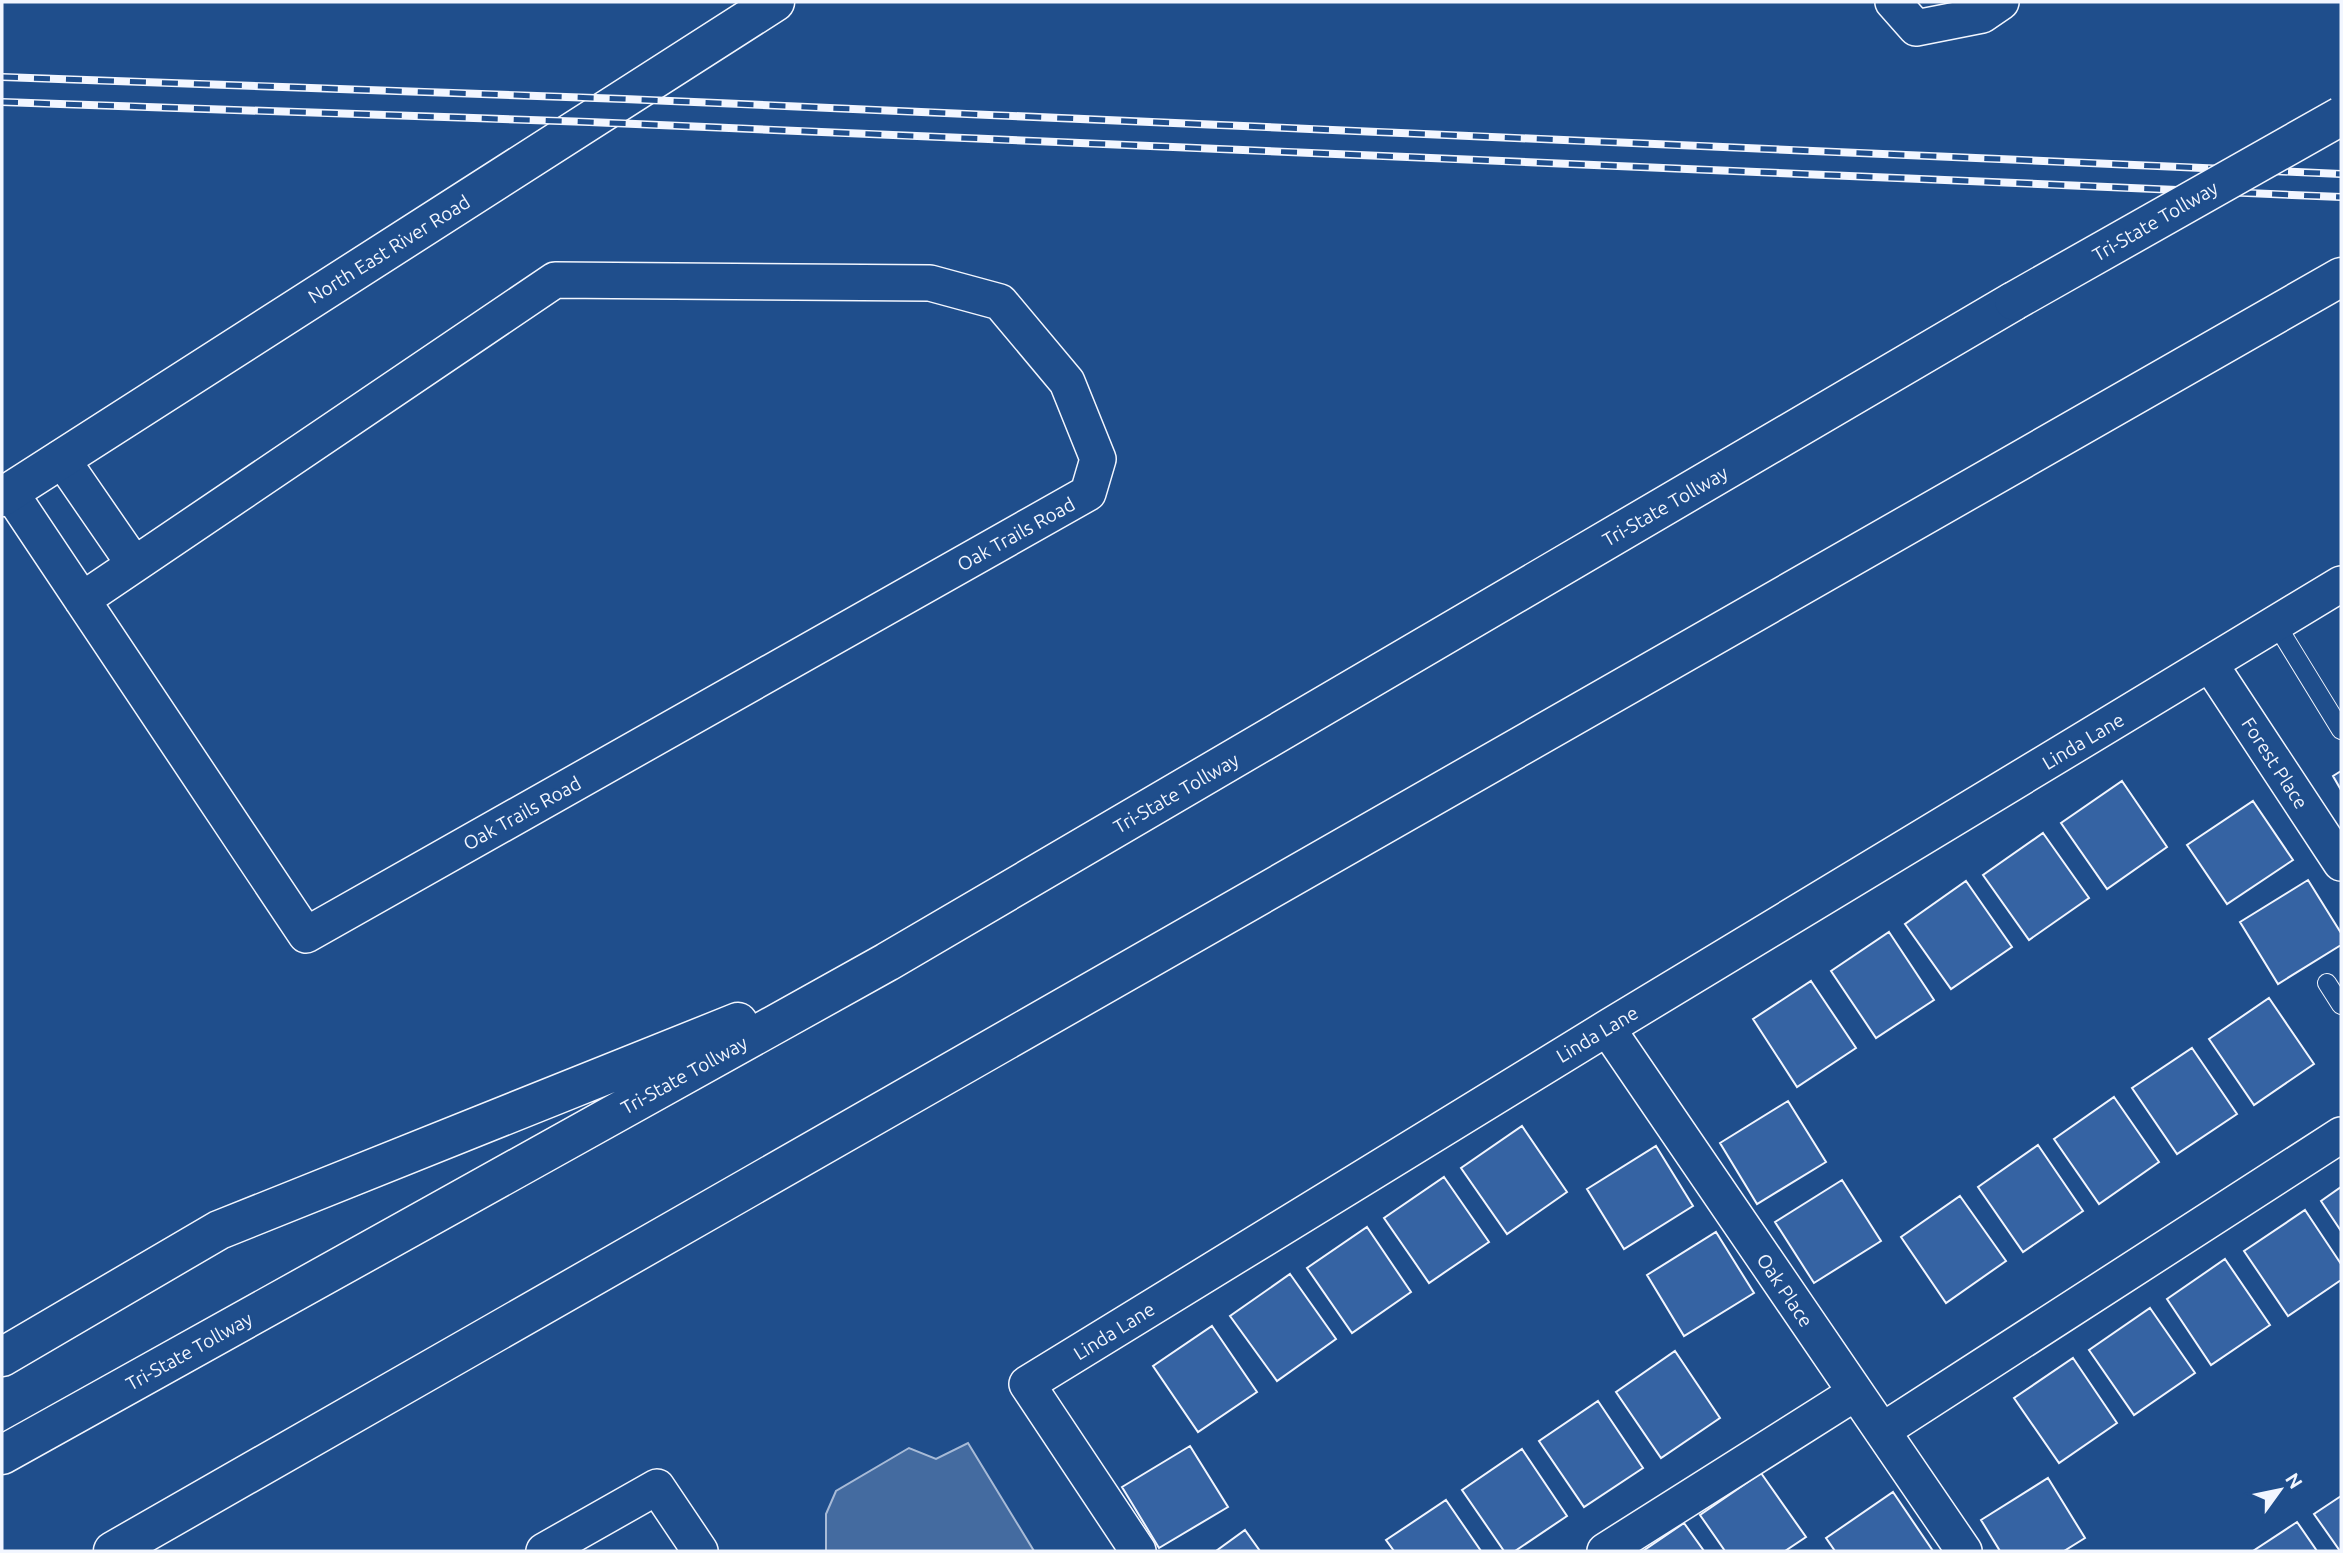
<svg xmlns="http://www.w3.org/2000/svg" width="2343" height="1553" font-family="Ubuntu,sans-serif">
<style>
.water{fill:#446ba0;stroke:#a8bbd7;stroke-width:2}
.building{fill:#3563a3;stroke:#f2f6ff;stroke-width:2}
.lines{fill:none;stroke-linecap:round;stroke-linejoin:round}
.service-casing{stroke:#f2f6ff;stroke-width:20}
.minor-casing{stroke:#f2f6ff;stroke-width:38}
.tertiary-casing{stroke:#f2f6ff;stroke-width:41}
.motorway-casing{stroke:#f2f6ff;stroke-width:41}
.service{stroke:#1f4e8c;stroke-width:18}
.minor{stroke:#1f4e8c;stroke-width:35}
.tertiary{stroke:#1f4e8c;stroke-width:38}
.motorway{stroke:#1f4e8c;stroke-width:38}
.rail-casing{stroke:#f2f6ff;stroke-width:8}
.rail{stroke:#1f4e8c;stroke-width:5;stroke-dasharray:16;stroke-linecap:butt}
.motorway-bridge-casing{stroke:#f2f6ff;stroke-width:41;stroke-linecap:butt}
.motorway-bridge{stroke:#1f4e8c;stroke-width:38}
.labels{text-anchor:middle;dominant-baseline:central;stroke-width:5;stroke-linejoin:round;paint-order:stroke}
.street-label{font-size:19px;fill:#f2f6ff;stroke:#1f4e8c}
</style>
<rect width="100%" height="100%" fill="#1f4e8c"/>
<path class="water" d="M968 1443 1034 1551H826V1514L836 1491 909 1448 936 1459Z"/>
<path class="building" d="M2341 771V790L2333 776Z
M2122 781 2167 847 2107 889 2061 823Z
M2253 801 2293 860 2227 904 2187 845Z
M2043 833 2089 898 2029 940 1983 875Z
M2308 880 2341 933V945L2278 984 2240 922Z
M1966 881 2012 947 1951 989 1905 924Z
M1889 932 1934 1000 1876 1038 1831 971Z
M1811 981 1856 1048 1797 1087 1753 1019Z
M2269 998 2314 1064 2254 1105 2209 1039Z
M2192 1048 2237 1114 2177 1154 2132 1088Z
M2114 1097 2159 1162 2099 1204 2054 1139Z
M1788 1101 1826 1162 1757 1204 1720 1143Z
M1522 1126 1567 1192 1507 1234 1461 1168Z
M2038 1145 2083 1211 2023 1252 1978 1187Z
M1656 1146 1693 1206 1624 1249 1587 1189Z
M1444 1177 1489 1242 1429 1283 1384 1218Z
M1842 1180 1881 1241 1814 1283 1775 1222Z
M2341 1187V1231L2321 1201Z
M1960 1196 2006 1261 1946 1303 1901 1237Z
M2305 1210 2341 1264V1280L2288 1316 2244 1251Z
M1367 1227 1411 1292 1352 1333 1307 1268Z
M1716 1232 1754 1293 1684 1336 1647 1275Z
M2225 1259 2270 1325 2211 1365 2167 1299Z
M1290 1274 1336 1339 1277 1381 1230 1316Z
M2150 1308 2195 1373 2134 1415 2089 1350Z
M1212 1326 1257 1392 1198 1432 1153 1366Z
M1675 1351 1720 1418 1661 1458 1616 1392Z
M2073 1358 2117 1423 2059 1463 2014 1398Z
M1598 1401 1643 1468 1584 1507 1539 1441Z
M1190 1446 1228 1507 1159 1548 1122 1487Z
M1522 1449 1567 1516 1515 1551H1504L1462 1490Z
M1761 1473 1806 1537 1785 1551H1725L1700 1515Z
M2048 1478 2085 1538 2064 1551H2000L1981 1520Z
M1893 1492 1933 1551H1835L1826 1538Z
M2341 1496V1551H2340L2314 1514Z
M1446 1500 1481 1551H1394L1386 1540Z
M2297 1522 2317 1551H2253Z
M1684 1523 1704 1551H1643Z
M1245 1530 1260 1551H1216Z"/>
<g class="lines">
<defs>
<path id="service" d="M2276 624 2341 730
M2327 983 2341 1005"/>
<path id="minor" d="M1893 2 1916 28 1982 15 2001 2
M61 458 134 564
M10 492 306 935 1088 493 1098 459 1067 382 1000 302 930 283 555 280 82 600
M2210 664 2341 863
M1607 1028 1964 1551
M1882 1431 2341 1135
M544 1551 657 1487 700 1551
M1138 1551 1027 1384 1607 1028 2341 584
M1605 1551 1855 1393"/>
<path id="tertiary" d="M2 497 775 2"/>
<path id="motorway" d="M2 1357 219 1230 738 1022
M2 1455 887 962 2014 301
M113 1551 2341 277"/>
</defs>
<use href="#service" class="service-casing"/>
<use href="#minor" class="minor-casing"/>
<use href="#tertiary" class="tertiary-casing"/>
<use href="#motorway" class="motorway-casing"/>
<use href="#service" class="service"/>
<use href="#minor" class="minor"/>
<use href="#tertiary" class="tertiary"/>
<use href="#motorway" class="motorway"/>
<defs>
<path id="rail" d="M2 77 624 99 2341 174
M2 102 589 122 2341 197"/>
</defs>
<use href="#rail" class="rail-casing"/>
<use href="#rail" class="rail"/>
<defs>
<path id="motorway-bridge" d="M2014 301 2341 116"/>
</defs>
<use href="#motorway-bridge" class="motorway-bridge-casing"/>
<use href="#motorway-bridge" class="motorway-bridge"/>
</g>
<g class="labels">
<g class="street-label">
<text transform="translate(2155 221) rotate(-30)">Tri-State Tollway</text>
<text transform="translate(389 249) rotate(-32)">North East River Road</text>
<text transform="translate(1665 506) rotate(-30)">Tri-State Tollway</text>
<text transform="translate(1016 534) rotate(-29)">Oak Trails Road</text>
<text transform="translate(2083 741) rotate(-31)">Linda Lane</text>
<text transform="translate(2275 763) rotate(57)">Forest Place</text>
<text transform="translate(1176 793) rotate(-30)">Tri-State Tollway</text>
<text transform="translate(522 813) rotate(-29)">Oak Trails Road</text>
<text transform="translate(1597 1034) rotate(-31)">Linda Lane</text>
<text transform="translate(684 1075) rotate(-29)">Tri-State Tollway</text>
<text transform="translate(1785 1290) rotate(56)">Oak Place</text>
<text transform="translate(1114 1331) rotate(-32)">Linda Lane</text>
<text transform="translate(189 1351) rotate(-29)">Tri-State Tollway</text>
</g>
</g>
<rect width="2343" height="1553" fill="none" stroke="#f2f6ff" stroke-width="7"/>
<g transform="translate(2280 1490) rotate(57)" stroke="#1f4e8c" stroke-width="5" paint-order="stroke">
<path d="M0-5L12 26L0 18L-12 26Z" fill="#f2f6ff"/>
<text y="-10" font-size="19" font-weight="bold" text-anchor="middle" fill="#f2f6ff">N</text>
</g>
</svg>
